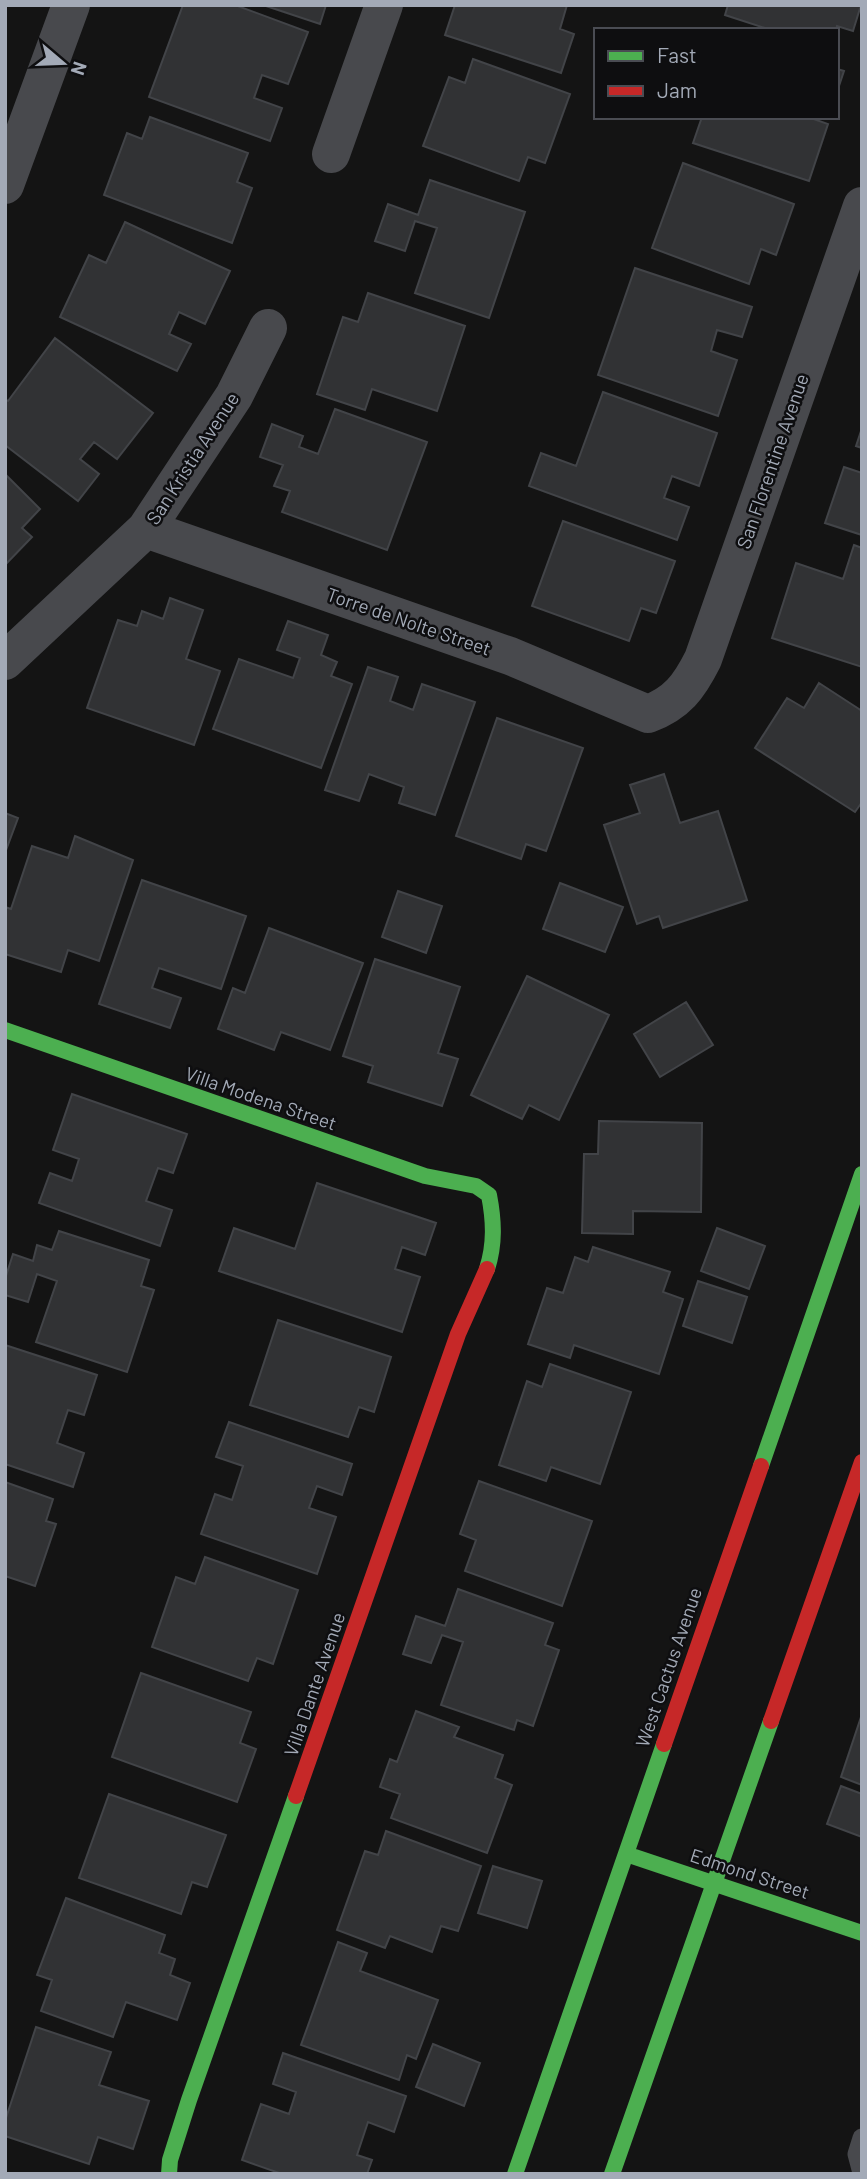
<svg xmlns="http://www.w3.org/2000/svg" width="867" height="2179" font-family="Barlow,sans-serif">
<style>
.building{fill:#313234;stroke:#424448;stroke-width:2}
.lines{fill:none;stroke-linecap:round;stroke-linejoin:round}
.lane{stroke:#48494d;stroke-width:19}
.street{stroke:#48494d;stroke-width:38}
.fast{stroke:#4caf50;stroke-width:16}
.jam{stroke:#c62828;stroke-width:16}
.labels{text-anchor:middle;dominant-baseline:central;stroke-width:5;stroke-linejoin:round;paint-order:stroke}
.street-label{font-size:19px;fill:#a3aab7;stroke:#0e0e10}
</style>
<rect width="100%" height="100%" fill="#141414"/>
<path class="building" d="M183 5H235L308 32 288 84 262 75 254 98 282 108 270 141 149 97Z
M263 5H326L320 24Z
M455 5H567L560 29 574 34 561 73 445 35Z
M728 5H861L853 31 837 26 836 30H771L725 15Z
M473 59 570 94 545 163 528 157 519 181 423 146 449 77 465 83Z
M837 69 844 71 837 92Z
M150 117 248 153 237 182 252 188 232 243 104 195 127 133 142 139Z
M702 117H808L828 124 809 181 693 143Z
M683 163 794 204 776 255 761 249 749 284 652 248Z
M430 180 525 212 489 318 415 293 437 228 415 221 405 251 375 241 388 204 418 215Z
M125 222 230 271 205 324 179 312 169 334 191 344 177 371 60 317 89 255 106 263Z
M635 268 752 307 742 337 717 330 711 351 737 360 718 416 598 375Z
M368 293 465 326 437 411 372 389 365 410 317 394 343 317 358 322Z
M55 338 153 413 117 459 94 442 80 459 99 474 78 501 5 445V399L8 401Z
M603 392 717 433 699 486 672 476 664 498 689 507 677 540 529 486 541 453 576 466Z
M335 409 427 442 387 550 282 512 290 491 274 486 283 465 260 457 272 424 303 436 299 447 318 454Z
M862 428V448L856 446Z
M844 467 862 473V535L825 523Z
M5 474 40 509 22 528 32 537 5 565Z
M563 521 675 561 656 613 641 608 629 641 532 606Z
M854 545 862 548V667L772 638 796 563 843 579Z
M170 598 203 610 186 659 220 671 194 745 87 708 118 620 137 626 142 611 163 619Z
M288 621 328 635 321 655 337 662 331 676 352 684 321 768 213 729 239 659 293 678 300 658 277 650Z
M368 667 398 677 390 701 413 710 422 684 475 702 435 815 399 803 404 787 369 774 359 801 325 790Z
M819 683 862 711V802L855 812 755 748 787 698 804 708Z
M497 718 583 748 546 851 526 844 521 859 456 836Z
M664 774 680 823 718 811 747 900 663 928 659 916 637 924 604 825 640 813 630 785Z
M5 813 18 818 5 853Z
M75 836 133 860 99 961 68 950 61 972 5 954V907L11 909 32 846 68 858Z
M142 880 246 916 221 989 159 968 152 988 181 998 170 1028 99 1004Z
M560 883 623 907 605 952 543 929Z
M398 891 442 906 426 953 382 937Z
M269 928 363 963 330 1050 281 1032 274 1050 218 1029 233 988 245 993Z
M375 959 460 987 438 1053 458 1059 442 1106 368 1082 373 1066 343 1056Z
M527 976 609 1015 559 1120 529 1105 522 1119 471 1095Z
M686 1002 713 1045 660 1077 634 1034Z
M72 1094 187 1134 173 1173 158 1168 146 1201 172 1210 160 1246 39 1203 50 1173 72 1181 79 1159 53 1150Z
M599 1121 702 1123 701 1212 633 1211V1234L582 1233 584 1154H598Z
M317 1183 436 1223 425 1255 402 1247 395 1269 420 1277 402 1332 219 1271 234 1228 295 1249Z
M717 1228 765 1246 749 1289 701 1271Z
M59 1231 149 1260 141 1286 154 1290 127 1372 36 1342 57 1281 37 1274 28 1302 5 1295V1279L13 1254 33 1261 37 1245 52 1250Z
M593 1247 670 1272 663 1292 683 1299 659 1374 574 1345 570 1358 528 1344 547 1288 563 1293 575 1257 588 1262Z
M698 1281 747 1297 732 1343 683 1326Z
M278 1320 391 1357 374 1412 359 1407 348 1437 250 1405Z
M5 1345 97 1375 84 1415 68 1410 57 1443 84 1453 73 1487 5 1464Z
M550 1364 631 1392 600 1484 551 1467 546 1481 499 1465 527 1381 542 1387Z
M229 1422 352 1464 342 1495 317 1486 309 1508 336 1517 317 1574 201 1534 215 1494 232 1500 243 1466 216 1457Z
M479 1481 592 1521 562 1606 465 1571 476 1540 460 1534Z
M5 1482 53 1499 46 1521 56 1524 35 1586 5 1576Z
M205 1557 298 1590 273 1664 257 1658 248 1681 152 1647 176 1577 195 1584Z
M458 1589 553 1623 545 1645 559 1650 533 1726 517 1720 514 1730 441 1705 463 1642 442 1635 431 1663 403 1654 416 1616 445 1626Z
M141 1673 251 1712 240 1743 256 1749 237 1802 112 1757Z
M416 1711 459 1727 454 1737 503 1755 495 1778 512 1785 487 1853 391 1818 400 1794 380 1787 390 1759 397 1762Z
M861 1717H862V1785L841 1777Z
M841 1786 862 1794V1837L827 1824Z
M109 1794 226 1835 207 1887 192 1882 181 1914 79 1878Z
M386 1831 481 1866 458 1931 441 1926 432 1952 390 1936 385 1948 337 1930 365 1851 378 1855Z
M493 1866 542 1881 527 1928 478 1913Z
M66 1898 165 1935 159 1953 175 1959 170 1975 190 1983 177 2020 126 2002 113 2037 41 2011 52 1980 37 1975Z
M338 1942 367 1953 360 1971 438 2000 416 2059 407 2055 399 2080 301 2045Z
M36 2027 111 2052 99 2085 149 2101 133 2149 98 2137 89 2164 5 2136V2121Z
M433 2044 480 2063 464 2106 416 2087Z
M283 2053 406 2096 394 2132 368 2122 357 2155 372 2160 367 2174H282L242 2160 261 2104 289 2114 296 2092 273 2084Z"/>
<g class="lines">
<path class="lane" d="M862 2138 857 2154 862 2173"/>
<path class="street" d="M331 154 384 5
M5 185 71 5
M146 529 510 656 648 714C677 703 689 687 703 659L862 206
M5 661 146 529 234 396 268 328"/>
<path class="fast" d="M5 1030 425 1176 476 1186 489 1195C494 1221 495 1244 487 1269
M761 1466 862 1174
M626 1854 862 1933
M169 2174 170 2160 189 2100 296 1796
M515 2174 664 1744
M612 2174 771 1721"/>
<path class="jam" d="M771 1721 862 1462
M664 1744 761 1466
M296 1796 458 1334 487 1269"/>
</g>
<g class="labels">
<g class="street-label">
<text transform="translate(192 458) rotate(-57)">San Kristia Avenue</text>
<text transform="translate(772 461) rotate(-71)">San Florentine Avenue</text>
<text transform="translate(409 621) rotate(19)">Torre de Nolte Street</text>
<text transform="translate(261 1098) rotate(19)">Villa Modena Street</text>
<text transform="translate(668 1667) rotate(-71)">West Cactus Avenue</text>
<text transform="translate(314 1684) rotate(-71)">Villa Dante Avenue</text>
<text transform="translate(750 1873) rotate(18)">Edmond Street</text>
</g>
</g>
<rect width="867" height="2179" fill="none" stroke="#a3aab7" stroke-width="14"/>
<rect x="594" y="28" width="245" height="91" fill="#0e0e10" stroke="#4a4c53" stroke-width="2"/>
<rect x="608" y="51" width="35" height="10" fill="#4caf50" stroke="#4a4c53" stroke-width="2"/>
<text x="657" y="63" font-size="21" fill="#a3aab7">Fast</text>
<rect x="608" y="86" width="35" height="10" fill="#c62828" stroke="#4a4c53" stroke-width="2"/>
<text x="657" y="98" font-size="21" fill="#a3aab7">Jam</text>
<g transform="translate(63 63) rotate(109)" stroke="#0e0e10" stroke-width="5" paint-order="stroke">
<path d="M0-5L12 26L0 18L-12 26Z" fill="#a3aab7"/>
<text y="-10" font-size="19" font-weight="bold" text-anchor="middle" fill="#a3aab7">N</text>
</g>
</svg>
